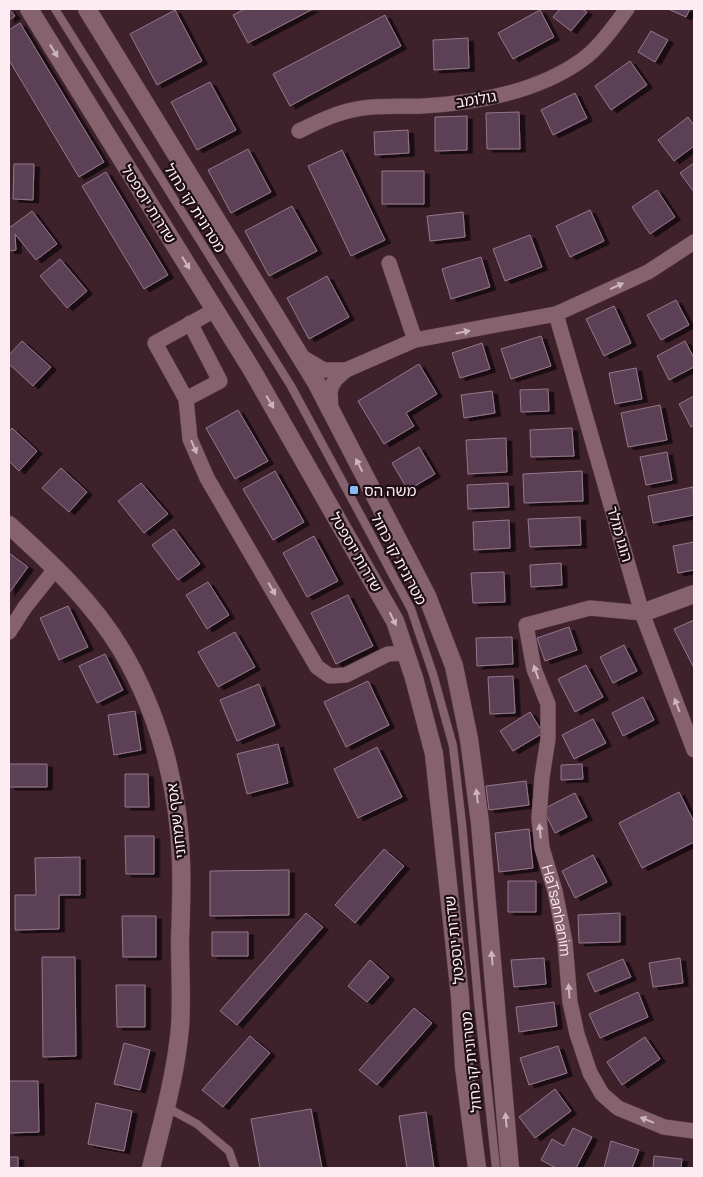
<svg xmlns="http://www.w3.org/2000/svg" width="703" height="1177" font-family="Manrope,'Noto Sans Hebrew',sans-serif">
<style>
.building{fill:#5b4054;stroke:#95778d;filter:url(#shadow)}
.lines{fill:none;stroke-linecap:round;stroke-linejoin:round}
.service-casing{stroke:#583f49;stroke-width:9}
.minor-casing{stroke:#583f49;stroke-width:16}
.tertiary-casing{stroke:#583f49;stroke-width:19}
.service{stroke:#86626e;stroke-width:8}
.minor{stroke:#86626e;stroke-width:15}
.tertiary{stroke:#86626e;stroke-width:18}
.oneway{fill:#cdb5bd}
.poi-dot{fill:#82bcfa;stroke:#1d0f14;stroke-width:2}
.labels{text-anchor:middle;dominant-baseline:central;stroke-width:4.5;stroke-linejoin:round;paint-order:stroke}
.street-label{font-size:15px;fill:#fdecf1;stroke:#1d0f14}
.poi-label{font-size:15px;fill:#fdecf1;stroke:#1d0f14;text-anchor:start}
</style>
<defs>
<filter id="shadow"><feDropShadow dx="5.5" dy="3" stdDeviation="0" flood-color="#0009"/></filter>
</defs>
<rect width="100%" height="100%" fill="#3f212c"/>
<path class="building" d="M9 9 15 16 9 20Z
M245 9H313L248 43 233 15Z
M560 9H582L587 12 571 31 553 17Z
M668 9H690L686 17Z
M175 10 202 61 157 85 130 34Z
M540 10 554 37 513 59 498 33Z
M385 15 401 46 290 106 273 74Z
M20 23 104 162 79 177 9 60V30Z
M651 31 668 40 655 62 638 52Z
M468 38 469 68 434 70 433 40Z
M630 61 647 85 611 110 595 86Z
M210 82 236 130 197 150 171 102Z
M575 93 587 118 553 135 541 110Z
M519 112 520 149H487L486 113Z
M467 116V150L435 151V117Z
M688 117 694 125V146L674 161 658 140Z
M408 130 409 153 375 155 374 132Z
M248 149 271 192 231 213 208 170Z
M342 150 385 240 351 256 308 166Z
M694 163V192L680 173Z
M14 164H34L33 200 13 199Z
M382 171H424V204H382Z
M106 172 168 275 144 289 82 186Z
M657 190 675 217 650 234 632 207Z
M292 206 317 251 269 276 245 231Z
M590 210 604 241 570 257 556 226Z
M32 211 57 244 36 260 15 234 16 250 9 251V227L12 226Z
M463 212 465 237 430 241 427 216Z
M530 235 542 267 505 281 493 249Z
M481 257 490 287 451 299 442 269Z
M60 259 87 291 67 308 40 276Z
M327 276 349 317 309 339 287 298Z
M676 300 689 325 661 340 647 315Z
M614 306 631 343 604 356 586 319Z
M541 336 551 366 511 379 501 349Z
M22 341 51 367 33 386 9 364V355Z
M685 341 694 358V367L669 380 657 356Z
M482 343 490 369 460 378 452 353Z
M419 364 437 394 406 413 414 426 384 444 358 401Z
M636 368 642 399 615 404 609 373Z
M548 389 549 411 521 412 520 390Z
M492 391 495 413 464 418 461 395Z
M694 396V425L691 427 679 404Z
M660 405 667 440 628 447 621 413Z
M238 410 268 461 235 479 206 428Z
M12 428 37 451 19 471 9 461V432Z
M572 428 574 456 531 457 530 430Z
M506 438 507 472 468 474 466 440Z
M419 447 435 474 408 490 392 463Z
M667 452 672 480 646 485 640 457Z
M61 468 87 492 69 512 42 488Z
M275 471 304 522 273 540 243 489Z
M582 471 583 501 524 503 523 474Z
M141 483 168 514 144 533 118 501Z
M508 483 509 507 468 509 467 485Z
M693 487 694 515 653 523 648 496Z
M580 517 581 545 530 547 528 519Z
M509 520 510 548 474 550 473 522Z
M174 529 200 564 178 580 152 545Z
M314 536 338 581 307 597 283 553Z
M694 542V570L678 573 673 546Z
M9 553 28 567 9 593Z
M561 563 562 585 531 587 530 565Z
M504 572 505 602 473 603 471 573Z
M208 582 229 615 207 629 186 595Z
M348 595 373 646 336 664 311 613Z
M68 606 88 647 59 660 40 618Z
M694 620V668L674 629Z
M569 627 577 650 545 661 537 638Z
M235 632 255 667 218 687 198 652Z
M512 637 513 664 477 666 476 638Z
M624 645 637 671 613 683 600 657Z
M105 654 123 690 97 703 79 666Z
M586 665 603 697 575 712 558 679Z
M513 676 515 713 490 714 488 677Z
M368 681 389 725 346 747 324 702Z
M259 684 275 725 237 741 220 700Z
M643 697 654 720 623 736 612 713Z
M135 711 141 750 114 755 108 715Z
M530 712 543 733 513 751 500 731Z
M593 719 606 743 574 759 562 735Z
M278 744 288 783 247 794 237 754Z
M377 747 402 797 358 818 334 769Z
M9 764H47V787H9Z
M582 764 583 779 561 780V765Z
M125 774H148L149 807H125Z
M526 781 529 805 489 810 486 786Z
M679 792 694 822V842L642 868 619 823Z
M575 793 587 817 555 833 543 809Z
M529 829 533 868 499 872 495 833Z
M125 836H154V874H126Z
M384 849 404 866 355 923 335 905Z
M593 855 607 882 575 898 562 871Z
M80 857V895H59V929L15 930V895H36L35 858Z
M289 870V915L210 916V871Z
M508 881H536V912H508Z
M306 913 323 927 237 1025 220 1011Z
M620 913V942L579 943 578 915Z
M122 916H156V957H123Z
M212 932H248V956H212Z
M42 957H75L76 1056 43 1057Z
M544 958 546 984 514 987 511 960Z
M680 958 683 983 653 987 649 963Z
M623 959 631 977 595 992 587 974Z
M370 960 389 977 367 1002 348 986Z
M116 985H145V1027H117Z
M638 992 648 1017 600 1038 589 1014Z
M554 1002 557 1026 519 1032 516 1007Z
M414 1008 432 1023 377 1085 359 1070Z
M250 1036 270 1053 223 1107 202 1090Z
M645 1037 660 1059 622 1085 607 1062Z
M124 1043 150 1050 140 1090 114 1084Z
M558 1046 567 1073 529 1085 520 1058Z
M9 1081H38L39 1132 9 1133Z
M555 1089 571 1111 535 1138 519 1117Z
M96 1103 132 1111 124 1151 88 1144Z
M311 1109 322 1168H260L251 1119Z
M426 1112 434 1168H407L399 1116Z
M573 1128 592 1137 576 1168H556L541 1160 552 1139 564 1146Z
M611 1141 639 1150 632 1168H604Z
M654 1156 682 1159 681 1168H653Z
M9 1157H18V1168H9Z"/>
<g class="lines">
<defs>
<path id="service" d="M55 9 291 386 411 609 433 674 453 746 462 824 478 1000 496 1168
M166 1107 197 1124 229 1151 235 1168"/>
<g id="minor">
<path d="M299 131C319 121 340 111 363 108 383 105 403 107 423 106 478 103 537 92 582 60 600 47 614 26 627 9"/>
<path d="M389 263 415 340"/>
<path d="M556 314 642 613 694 750"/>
<path d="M190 323 220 381 186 399 155 343 215 310"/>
<path d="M300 356 324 370H346"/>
<path d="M186 399 190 439 207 478 317 667 330 676 346 675 388 654 406 653"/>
<path d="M331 410 330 392 332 385 336 379 346 370 415 340 556 314 648 272 694 242"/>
<path id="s1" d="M642 613 590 608 526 625 534 669 548 704V739L542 777 539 818 542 848 555 891 565 942 570 1002 577 1034 590 1073 602 1094 618 1108 664 1127 694 1131"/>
<path d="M9 632 25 607 56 568"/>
</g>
<path id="tertiary" d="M29 9 252 370 395 621 414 678 434 754 460 996 464 1067 477 1168
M87 9 316 382 427 596 454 666 469 739 480 823 510 1168
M9 525C51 563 93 602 122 651 159 714 179 788 181 861 182 887 181 914 180 940 180 969 182 999 180 1027 176 1075 162 1122 151 1168
M642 613 694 594"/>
</defs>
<use href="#service" class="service-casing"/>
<use href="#minor" class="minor-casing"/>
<use href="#tertiary" class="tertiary-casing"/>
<use href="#service" class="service"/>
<use href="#minor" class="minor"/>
<use href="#tertiary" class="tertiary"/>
</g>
<defs><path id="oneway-solid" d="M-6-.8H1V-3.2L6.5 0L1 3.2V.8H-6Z" transform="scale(1.25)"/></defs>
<g class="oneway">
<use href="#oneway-solid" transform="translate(54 51) rotate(58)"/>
<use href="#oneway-solid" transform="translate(186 263) rotate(58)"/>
<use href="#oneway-solid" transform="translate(617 286) rotate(-24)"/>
<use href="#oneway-solid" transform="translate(463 332) rotate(-11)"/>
<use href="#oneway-solid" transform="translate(270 402) rotate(60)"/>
<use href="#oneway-solid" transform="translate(194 447) rotate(67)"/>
<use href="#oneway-solid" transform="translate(359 465) rotate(-117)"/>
<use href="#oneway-solid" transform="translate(272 589) rotate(60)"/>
<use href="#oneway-solid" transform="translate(393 619) rotate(64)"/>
<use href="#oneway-solid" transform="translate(536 672) rotate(-109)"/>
<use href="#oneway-solid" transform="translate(677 705) rotate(-111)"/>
<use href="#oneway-solid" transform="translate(477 796) rotate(-97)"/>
<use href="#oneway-solid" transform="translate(540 831) rotate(-96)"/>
<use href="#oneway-solid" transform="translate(492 958) rotate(-95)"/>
<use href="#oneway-solid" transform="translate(569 991) rotate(-94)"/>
<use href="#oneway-solid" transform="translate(506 1120) rotate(-95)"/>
<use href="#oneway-solid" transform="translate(647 1120) rotate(-158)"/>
</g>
<rect class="poi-dot" x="349" y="485" width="10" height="10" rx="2.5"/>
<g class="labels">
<g class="street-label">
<text transform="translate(476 99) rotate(-9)">גולומב</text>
<text transform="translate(149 204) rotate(58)">שדרות יוספטל</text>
<text transform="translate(195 208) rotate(58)">מטרונית קו כחול</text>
<text transform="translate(620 534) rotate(74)">הוגו מולר</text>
<text transform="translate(356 552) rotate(60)">שדרות יוספטל</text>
<text transform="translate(399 559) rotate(62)">מטרונית קו כחול</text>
<text transform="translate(176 821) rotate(-97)">אסף שמחוני</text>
<text stroke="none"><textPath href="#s1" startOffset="410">HaTsanhanim</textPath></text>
<text transform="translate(454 940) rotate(-96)">שדרות יוספטל</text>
<text transform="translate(471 1062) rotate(-96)">מטרונית קו כחול</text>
</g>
<g class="poi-label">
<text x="364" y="490">משה הס</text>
</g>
</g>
<rect width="703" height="1177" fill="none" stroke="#fdecf1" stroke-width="20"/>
</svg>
